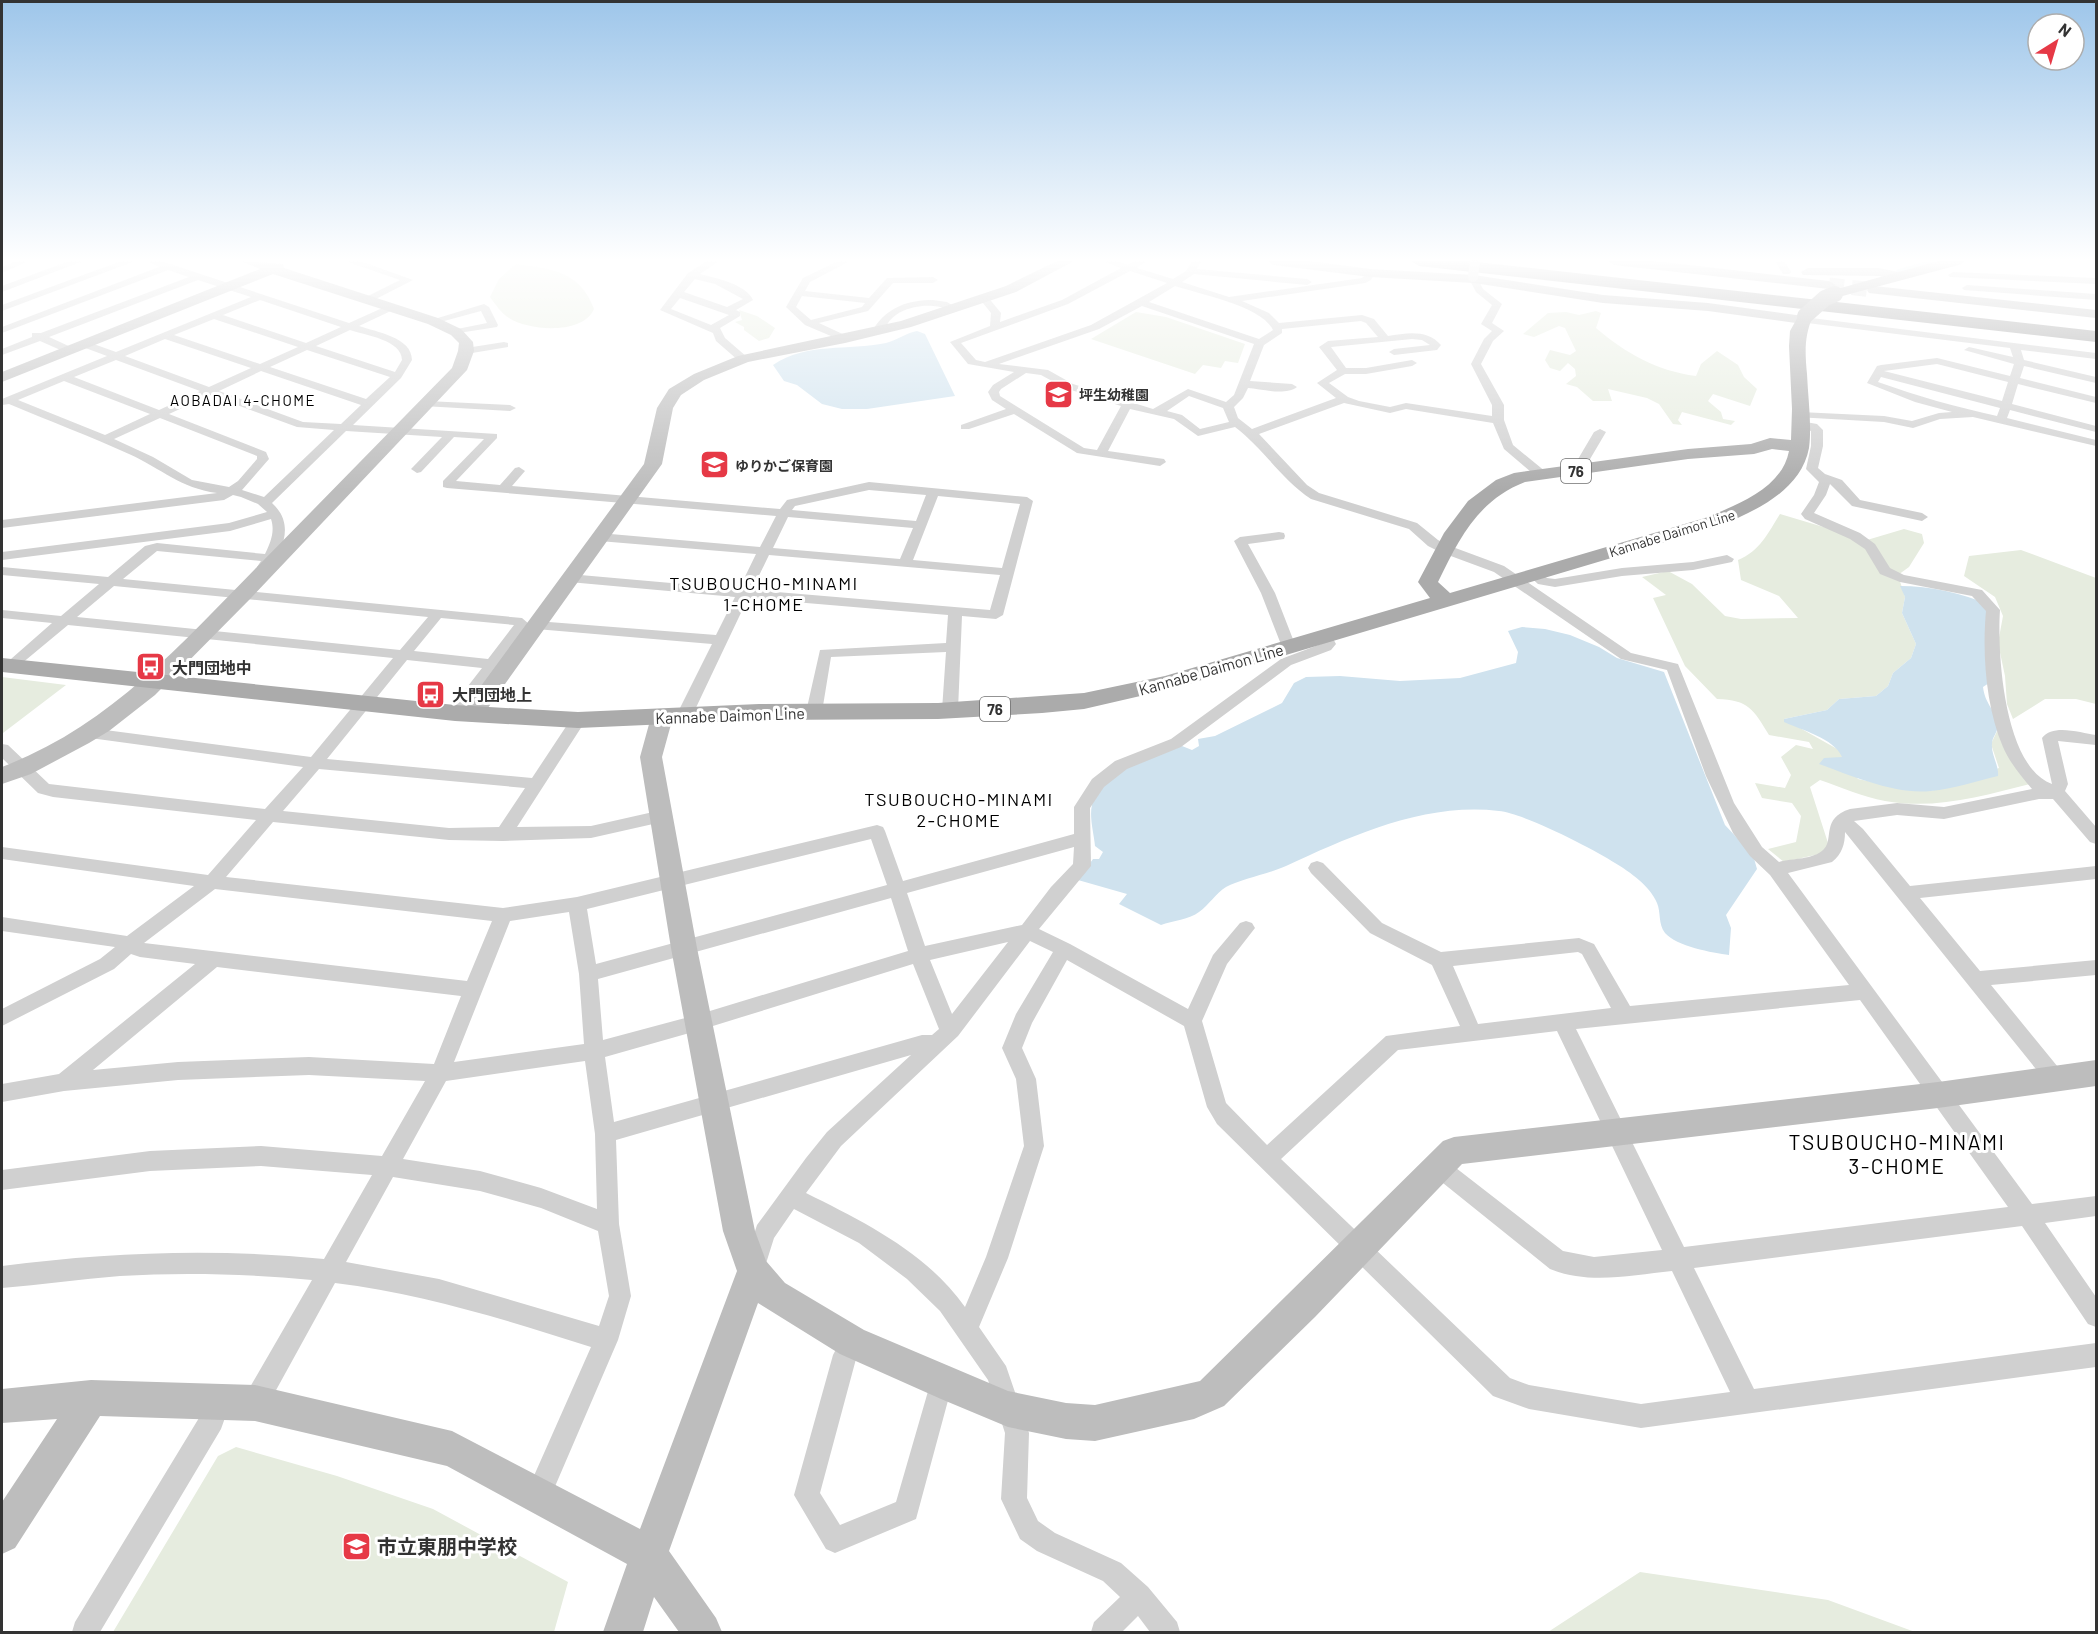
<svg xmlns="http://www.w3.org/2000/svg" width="2098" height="1634" font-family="Barlow,'Noto Sans JP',sans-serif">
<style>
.green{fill:#e6ecdf}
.water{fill:#cfe2ee}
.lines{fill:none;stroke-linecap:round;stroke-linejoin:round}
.stream{stroke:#cfe2ee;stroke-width:3}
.secondary-tunnel{stroke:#d6d6d6;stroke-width:15;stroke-dasharray:15 8;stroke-linecap:butt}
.street{fill:#d0d0d0;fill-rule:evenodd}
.secondary{fill:#bdbdbd;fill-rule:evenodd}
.primary{fill:#ababab;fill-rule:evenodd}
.highway{fill:#9a9a9a;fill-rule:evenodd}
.street-bridge{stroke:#d0d0d0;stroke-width:10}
.primary-bridge{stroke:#ababab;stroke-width:16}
.labels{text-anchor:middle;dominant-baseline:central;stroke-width:6;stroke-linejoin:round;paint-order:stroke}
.far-poi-label{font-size:14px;font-weight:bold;fill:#333;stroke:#fff;text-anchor:start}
.far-street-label{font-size:14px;fill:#333;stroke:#fff}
.far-neighbourhood-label{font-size:15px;letter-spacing:1.5px;fill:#000;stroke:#fff}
.shield{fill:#fff;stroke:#707070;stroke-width:1.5}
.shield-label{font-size:15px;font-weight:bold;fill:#333}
.poi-label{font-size:16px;font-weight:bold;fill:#333;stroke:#fff;text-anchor:start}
.street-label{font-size:16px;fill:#333;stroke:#fff}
.neighbourhood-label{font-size:18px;letter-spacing:1.5px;fill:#000;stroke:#fff}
.near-poi-label{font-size:20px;font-weight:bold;fill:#333;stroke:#fff;text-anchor:start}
.near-neighbourhood-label{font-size:21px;letter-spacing:1.5px;fill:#000;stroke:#fff}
</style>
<rect width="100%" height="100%" fill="#fff"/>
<path class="green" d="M516 264C552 269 580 271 594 309 583 335 529 331 509 318 501 313 496 305 490 297L499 279Z
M739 310 757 316 775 328 769 338 759 341 744 330V327L735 322 742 320Z
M1596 311 1601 313 1596 328C1625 353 1657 371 1696 376L1701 364 1717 351 1738 365 1744 377 1757 389 1750 406 1713 394 1708 401 1721 412 1723 419 1735 421 1731 425 1682 412 1678 420 1682 425 1673 424 1659 404 1647 398 1608 389 1612 401H1593L1577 387 1566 384 1576 376 1575 369 1568 363 1560 371 1550 368 1545 360 1550 350 1570 355 1576 351 1565 328 1559 326 1534 337 1523 334 1548 313 1566 312 1579 315Z
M1136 312 1166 317 1245 344 1238 363 1225 361 1221 368 1203 365 1195 374 1091 339Z
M1780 514 1867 540 1904 529 1922 534 1924 543 1909 567 1898 575 1905 597 1902 613 1916 644 1911 658 1893 673 1888 686 1876 696 1839 699 1827 710 1784 719 1839 750 1858 779 1915 791H1931L1999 768 1991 744 1998 729 2030 784C1982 796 1935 810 1885 801 1863 797 1841 787 1820 780L1810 787 1828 843 1824 853 1784 862 1768 849 1796 842 1801 816 1792 803 1762 798 1755 783 1785 788 1791 775 1781 757 1796 745 1813 749 1809 742 1769 735C1753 709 1749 700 1717 699L1685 666 1653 598 1666 595 1642 577 1668 571 1692 584 1725 616 1741 619 1798 618 1779 596 1741 580 1738 560C1760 551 1768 533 1780 514Z
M2021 550 2096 578V704L2076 699H2045L2013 719 2007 704 2005 676 1998 643 2003 616 1995 597 1964 576 1969 556Z
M2 677 66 685 3 733Z
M236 1447 337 1476 433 1509 568 1582 554 1632H113L218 1456Z
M1640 1572 1828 1600 1915 1632H1548Z"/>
<path class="water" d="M917 331 925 334 955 396 867 409H842L822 404 797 385 784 381 773 365C807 342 848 351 886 343 897 340 906 333 917 331Z
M1900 586C1929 586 1963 593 1989 605L1995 679 1983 687C1985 704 1994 708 1997 722 2000 731 1992 736 1992 744 1991 755 1999 765 1998 776 1976 781 1953 789 1931 791 1896 795 1852 776 1819 764L1824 758 1842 757C1834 738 1801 730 1784 722V719L1827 710 1839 699 1876 696 1888 686 1893 673 1911 658 1916 644 1902 613 1905 597Z
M1522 627 1545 629 1570 635 1599 647 1617 658 1664 672 1725 825 1753 855 1757 869 1726 915 1731 928 1729 955C1713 953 1676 946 1665 933 1658 924 1661 912 1657 903 1650 886 1630 872 1615 863 1594 849 1523 813 1499 811 1425 802 1351 836 1286 866 1268 874 1241 879 1226 887 1216 893 1209 905 1199 912 1190 919 1172 921 1161 925L1119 904 1127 894 1078 880 1093 859H1099L1103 852 1095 846C1094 834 1089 817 1092 805 1100 769 1153 758 1182 746L1192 750 1199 746 1198 739 1215 736 1282 703 1294 683 1306 677 1340 676 1400 681 1460 678 1516 663 1518 652 1508 631Z"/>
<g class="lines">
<path class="stream" d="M1898 271 1932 261"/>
<path class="secondary-tunnel" d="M1829 285 1874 290"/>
<path class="street" d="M16 261H29L2 273V267Z
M69 261H83L2 292V286Z
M121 261H135L2 311V305Z
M147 261H161L349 323 389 305H395V309L359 326C376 332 412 337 412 360L401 378 353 425 497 434V438L456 481 500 485 515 468 519 467 525 471 512 486 780 509 787 500 869 482 1027 497 1033 501 1003 615 996 619 962 616 958 710 955 714H945L942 710 946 652 831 657 822 712 814 717 806 712 820 650 946 643 948 615 748 598 692 716 684 721 676 716 712 644 536 629 529 625 536 621 716 635 735 597 569 582 562 578 569 574 739 589 756 554 599 541 593 537 599 533 760 547 776 516 447 488 443 487V481L484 439 454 437 421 472 417 473 411 469 442 437 346 431 272 503C295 524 283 549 269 570H259L257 567 261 561 157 551 123 579 522 618 529 624 460 717H450L447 713 482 668 407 660 327 759 532 778 573 716 578 715 586 720 517 827 591 826 662 810 668 812 670 816 668 820 662 822 591 838 503 841 449 840 273 822 226 877 503 908 577 897 877 825 883 827 885 831 903 881 1074 834V807L1092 779 1115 761 1171 739 1281 659 1321 644 1318 636 1320 633H1330L1336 644 1331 650 1291 665 1181 747 1127 769 1104 787 1090 808 1091 866 1039 929 1070 944 1188 1009 1213 955 1240 923 1246 921 1252 923 1255 928 1227 964 1202 1021 1226 1103 1267 1145 1386 1036 1460 1026 1432 965 1370 933 1311 873 1308 868 1311 863 1317 861 1323 863 1382 923 1441 952 1579 938 1594 944 1630 1006 1849 985 1770 875 1750 856 1733 833 1706 776 1667 670 1621 659 1494 572 1440 552 1428 546 1409 529 1311 499C1281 479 1263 448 1235 427L1198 436 1174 419 1130 409 1108 451 1164 459 1166 462 1160 466 1077 453 1014 414 969 429H961V425L1006 409 992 400 988 392 993 385 1014 372 968 364 950 342 990 326 991 313 979 298 981 296H987L1001 313 1000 322 1062 300 1121 268 1103 261H1118L1128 265 1134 261H1146L1137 268 1173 279 1186 271 1192 261H1201L1197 269 1307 279 1312 282 1307 285 1194 274 1182 282 1229 297 1362 278 1370 270 1375 273 1371 280 1365 283 1242 301 1269 313 1279 323 1362 315 1374 319 1388 336C1407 333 1427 329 1441 345L1437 350 1394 355 1389 352 1394 349 1430 345 1422 340 1412 339 1331 347 1346 368H1366L1412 360 1417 363 1412 366 1366 374H1345L1329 383 1348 397 1359 401 1390 407 1406 403 1492 416V405L1471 364 1484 339 1492 331 1481 324 1492 305 1476 292 1468 277 1476 275 1483 289 1502 304 1492 323 1504 331 1493 341 1481 364 1504 405V420L1513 445 1546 472V478H1538L1504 449 1493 423 1406 409 1390 413 1344 403 1259 434 1307 485 1319 493 1417 523 1438 540 1450 546 1504 566 1631 653 1678 664 1734 803 1762 847 1779 862C1792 858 1814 860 1824 849 1834 839 1821 818 1850 809L1897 803 1944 807 2032 789C2021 776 2010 763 2003 747 1986 707 1982 654 1986 611L1972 596 1900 582 1880 574 1865 549 1850 539 1805 519 1801 514 1814 495 1819 482 1806 469 1811 446V431L1794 424 1800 421 1817 424 1823 430V446L1818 468 1825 474 1842 480 1860 500 1922 513 1928 517 1922 521 1852 506 1830 484 1826 495 1814 513 1860 533 1875 544 1890 568 1904 575 1982 590 2000 610C1997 653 2004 767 2052 784L2042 738C2053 723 2081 733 2096 735V745L2058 741 2068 784 2065 791 2096 827V844L2090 842 2053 799H2039L1944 819 1897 815 1854 821 1863 829 1910 886 2096 866V879L1920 898 1980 971 2096 960V975L1991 985 2062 1072 2065 1078 2062 1084 2055 1087 2048 1084 1845 832C1845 844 1842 854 1832 862L1788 873 2032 1204 2096 1196V1216L2045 1223 2096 1297V1327L2088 1324 2022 1226 1694 1268 1754 1389 2096 1343V1367L1641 1428 1529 1409 1493 1396 1217 1124 1207 1107 1184 1026 1067 960 1032 1023 1022 1048 1036 1079 1044 1146 1008 1258 979 1327 1006 1366 1029 1433 1027 1498 1038 1521 1055 1533 1121 1563 1148 1587 1177 1622 1180 1632H1150L1138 1616 1122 1632H1091L1094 1622 1120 1597 1103 1581 1037 1551 1020 1539 1001 1499 1005 1433 988 1380 940 1311 907 1279 859 1243 794 1209 774 1238 763 1273 755 1276 747 1273 744 1265 757 1225 806 1158 827 1132 911 1055 616 1140 619 1224 631 1296 618 1340 547 1505 538 1509 529 1505 525 1496 591 1347C507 1320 423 1294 335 1283L264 1412 255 1415 246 1412 243 1403 246 1394 312 1280C248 1274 184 1272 120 1276 80 1279 41 1285 2 1288V1266C110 1252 216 1248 324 1259L372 1175 261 1166 150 1171 2 1190V1170L150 1151 261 1146 382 1156 425 1081 309 1075 178 1080 64 1091 2 1102V1084L59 1074 195 964 140 957 131 954 114 969 2 1026V1009L100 959 115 947 2 931V917L127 936 194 886 2 859V847L208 875 256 820 53 797 38 793 2 758V744L8 745 49 784 265 809 303 767 90 738 82 733 90 728 311 757 393 658 68 625 15 669H5L3 666 52 623 2 618V610L61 616 99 584 2 575V567L108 577 145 546 157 543 265 554C271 542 275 531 271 519L230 531 2 560V552L229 523 267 512 258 504 241 497 233 495 224 500 2 528V520L217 493C180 488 162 469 129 454 90 436 49 421 9 404L2 405V399L107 356 80 346V342H88L116 352 251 297 198 280 49 337 73 348V352H65L40 341 2 355V349L32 337V333H41L189 277 168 270 2 333V327L159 267ZM1130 271 1167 283 1091 325 985 362 976 360 961 343 1068 304ZM1175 286C1199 294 1262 306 1273 330L1259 339 1149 302ZM260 300 341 327 306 343 223 315ZM1142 306 1254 344 1234 395 1226 402 1188 389 1153 409 1073 384 1048 370 999 364 1099 329ZM214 319 298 347 260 364 174 335ZM1361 321 1366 323 1378 337 1328 341 1319 347 1337 370 1317 383 1336 398 1252 429 1238 418 1234 407 1243 398 1248 388C1262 389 1285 396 1297 387L1292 384 1250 381 1264 345 1282 333V329ZM350 330C365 335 402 340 402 360L395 372 316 346ZM165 339 251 368 209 387 125 356ZM307 350 390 377 366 399 270 367ZM116 360 200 391 159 410 74 377ZM261 371 361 405 341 424 303 422 219 391ZM1026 373 1041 375 1065 388 1121 406 1097 450 1084 448 1000 396 999 392 1001 389ZM64 381 150 414 105 435 18 400ZM210 395 297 427 334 430 264 497 242 490 269 459 266 452 169 414ZM1189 396 1223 408 1229 422 1200 429 1182 415 1167 411ZM160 418 257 456V459L238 481 229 487 192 480 153 457 114 439ZM869 490 926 495 916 521 792 510 795 506ZM938 496 1020 504 1002 568 913 560ZM788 517 913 528 900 559 773 548ZM769 555 1000 575 990 610 752 590ZM114 586 428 617 400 650 77 617ZM441 618 514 625 488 659 414 651ZM319 769 525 788 499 827 449 828 283 811ZM871 839 887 885 596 964 587 909ZM1074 847 1073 864 1051 887 1022 925 925 946 907 893ZM215 889 492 921 467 981 144 943ZM891 898 908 951 700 1014 603 1040 598 979ZM569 912 579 974 584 1044 454 1062 510 921ZM1030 941 1053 952 1016 1014 1002 1048 1016 1079 1024 1146 986 1257 965 1307C926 1252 864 1222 806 1193L841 1146 958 1036ZM1008 942 952 1014 930 960ZM1578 952 1582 954 1611 1008 1478 1024 1453 966ZM913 964 939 1029 932 1035H922L614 1122 605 1057 700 1030ZM217 967 461 996 434 1064 309 1057 178 1062 93 1070ZM1860 1000 2008 1207 1684 1247 1576 1029ZM1557 1031 1662 1250 1594 1257 1563 1251 1447 1161 1440 1158 1433 1161 1429 1168 1433 1175 1550 1269C1589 1285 1632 1275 1672 1271L1730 1392 1641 1404 1529 1385 1510 1378 1281 1159 1398 1050ZM585 1061 595 1134 597 1209 541 1188 480 1171 403 1159 446 1081ZM393 1177 480 1191 541 1208 598 1231 609 1296 599 1326 439 1279 346 1262Z
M345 261H360L413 280 370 302H364V298L400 280Z
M707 261H719L700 274C715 278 746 284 753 300L736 310 740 312V316L720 328 725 338 747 357V361H739L716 341 713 333 660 310 688 273ZM695 279 715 284 743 299 727 307 684 292ZM680 298 729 315 711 325 671 309Z
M838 261H850L810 282 805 291 869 298 887 278 933 277 938 280 933 283H893L868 311 819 323 849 337V341L845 342 805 325 786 307 803 278ZM802 296 865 303 862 307 811 320 796 307Z
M1775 261H1784L1791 272 1789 274H1783Z
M1953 272 2096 278V284L1950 277 1948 275Z
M1967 285 2096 294V300L1964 290 1962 288Z
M933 300 947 302 957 308 952 311C946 309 940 306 933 306 914 304 886 313 885 333H877L874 328C888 307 908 300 933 300Z
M484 304 489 307 498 325 497 327 452 334V330L487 323 481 311 433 324 428 321Z
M1803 317 2096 353V359L2021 350 2024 360 2096 377V383L2024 366 2020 378 2096 397V403L2018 384 2012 404 2096 426V432L2010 410 2007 418 2096 440V446L1973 417 1940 419 1913 428 1884 422 1796 417 1794 415 1800 412 1884 416 1912 421 1939 413 1952 412 1915 402 1867 383 1877 366 1881 365 1937 358 2010 376 2014 364 1964 350 1969 347 2013 357 2010 348 1799 322V318ZM1937 364 2008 382 2002 401 1884 371ZM1881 377 2000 408 1997 416C1956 407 1917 396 1878 382Z
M504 342 508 343V347L466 354 461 351 466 348Z
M427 401 510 405 516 408 510 411 423 406 421 404Z
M1600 429 1606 432 1583 471 1577 475 1573 474 1571 471 1594 432Z
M1279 532 1284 533 1285 536 1284 539 1248 544 1275 593 1296 647 1289 651 1282 647 1261 593 1234 541 1240 537Z
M1727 555 1734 559 1732 562 1693 570 1622 576 1555 587 1538 584 1527 574 1534 570 1547 578 1555 579 1622 568 1693 562Z
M852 1330 860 1334 864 1342 856 1359 820 1493 840 1525 896 1502 933 1374 941 1370 949 1374 953 1382 916 1519 835 1553 826 1549 794 1495 833 1355 844 1334Z
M219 1389 228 1392 231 1401 221 1429 100 1632H72L75 1622 202 1413 210 1392Z"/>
<path class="secondary" d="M241 261 283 264 284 268 438 318 461 329 473 342 474 351 467 370 251 598 155 695 109 731 89 743 31 774 2 784V767C110 726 181 644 260 564 324 499 388 433 452 368L458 351 459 343 451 335 428 324 273 274 2 382V372L260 269Z
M1057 261H1074L1016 292 911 327 845 343 748 362 704 380 681 395 673 408 662 464 480 719 472 721 464 719 461 714 464 709 644 464 657 408 669 389 694 374 738 356 901 321 1006 286Z
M1268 261H1310L1370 269 1474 275 1603 295 1708 303 1803 316 1810 320 1803 324 1708 311 1603 303 1474 283 1370 277 1274 265Z
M1608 261H1654L1829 281 1836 285 1829 289 1614 265Z
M1808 268H1879L1903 273 1905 276 1898 280 1879 276 1803 275 1801 272Z
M1874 286 2096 310V318L1869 293 1867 290 1869 287Z
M662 710 670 712 673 717 662 757 697 948 755 1231 766 1261 785 1283 864 1330 1008 1391 1066 1403 1095 1405 1200 1381 1443 1141 1454 1137 1938 1082 2096 1060V1086L1938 1108 1462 1164 1315 1317 1224 1406 1194 1419 1095 1441 1066 1439 1008 1427 941 1399 840 1354 758 1303 669 1551 716 1618 722 1632H679L654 1597 643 1632H603L627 1564 447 1466 255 1421 100 1416 15 1548 2 1554V1502L57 1419 2 1423V1389L91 1380 255 1385 452 1431 640 1529 737 1271 723 1231 671 948 640 757 651 717 654 712Z"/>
<path class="primary" d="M1938 261H1964L1962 264 1835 298 1828 294 1830 291Z
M1805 311 1813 316C1804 336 1805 353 1807 374 1808 398 1812 425 1809 448 1801 491 1755 511 1719 526L1175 688 1084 709 1042 713 938 719 759 720 578 728 455 721 2 672V658L455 705 578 712 759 704 938 703 1084 693 1165 676 1430 598 1418 582 1444 533 1468 501 1496 480 1514 473 1688 449 1751 444 1770 438 1791 440 1792 409 1789 346 1790 331 1800 313ZM1772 449 1789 451C1782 489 1736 505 1705 518L1450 593 1438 582C1459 539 1478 500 1525 482L1688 459 1754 454Z"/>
<path class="highway" d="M1411 261H1468L2096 331V342L1419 266Z"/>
<path class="street-bridge" d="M1473 277 1475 261"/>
<path class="primary-bridge" d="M1805 316 1825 298 1835 294"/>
</g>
<linearGradient id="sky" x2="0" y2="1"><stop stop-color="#9ec6ea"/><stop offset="0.53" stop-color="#fff"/><stop offset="1" stop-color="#fff" stop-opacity="0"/></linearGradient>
<rect width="2098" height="490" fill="url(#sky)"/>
<defs>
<symbol id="school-square" viewBox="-11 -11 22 22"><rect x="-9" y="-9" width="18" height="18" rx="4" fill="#e63946" stroke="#fff"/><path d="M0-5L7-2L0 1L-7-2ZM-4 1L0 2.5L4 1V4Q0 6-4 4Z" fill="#fff"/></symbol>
<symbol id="bus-square" viewBox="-11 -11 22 22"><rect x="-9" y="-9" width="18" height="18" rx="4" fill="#e63946" stroke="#fff"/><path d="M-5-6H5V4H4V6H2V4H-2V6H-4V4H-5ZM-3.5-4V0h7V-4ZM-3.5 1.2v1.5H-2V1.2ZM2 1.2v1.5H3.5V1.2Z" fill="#fff"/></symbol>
</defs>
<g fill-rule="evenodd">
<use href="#school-square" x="1042" y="378" width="33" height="33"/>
<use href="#school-square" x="698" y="448" width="33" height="33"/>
<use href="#bus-square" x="134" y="650" width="33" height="33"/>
<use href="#bus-square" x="414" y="678" width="33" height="33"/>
<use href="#school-square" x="340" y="1530" width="33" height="33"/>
</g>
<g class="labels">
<g class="far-poi-label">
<text x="1079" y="394">坪生幼稚園</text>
<text x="735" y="465">ゆりかご保育園</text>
</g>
<g class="far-street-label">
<text transform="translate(1672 533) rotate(-17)">Kannabe Daimon Line</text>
</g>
<g class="far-neighbourhood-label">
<text x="243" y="400">AOBADAI 4-CHOME</text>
</g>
<g class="shield">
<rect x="1561" y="459" width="30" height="24" rx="4.5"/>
<rect x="980" y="697" width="30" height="24" rx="4.5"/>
</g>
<g class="shield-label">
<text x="1576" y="471">76</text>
<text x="995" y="709">76</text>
</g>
<g class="poi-label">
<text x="172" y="667">大門団地中</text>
<text x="452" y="694">大門団地上</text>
</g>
<g class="street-label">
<text transform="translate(1211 669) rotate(-16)">Kannabe Daimon Line</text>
<text transform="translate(730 715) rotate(-2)">Kannabe Daimon Line</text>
</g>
<g class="neighbourhood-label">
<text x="764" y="583">TSUBOUCHO-MINAMI<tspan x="764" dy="21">1-CHOME</tspan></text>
<text x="959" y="799">TSUBOUCHO-MINAMI<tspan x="959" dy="21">2-CHOME</tspan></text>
</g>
<g class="near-poi-label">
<text x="377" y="1546">市立東朋中学校</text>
</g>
<g class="near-neighbourhood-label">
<text x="1897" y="1141">TSUBOUCHO-MINAMI<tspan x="1897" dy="24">3-CHOME</tspan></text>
</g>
</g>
<rect width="2098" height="1634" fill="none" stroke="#333333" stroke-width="6"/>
<g transform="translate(2056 42) rotate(37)"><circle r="28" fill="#ffffff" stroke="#adadad" stroke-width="1.5"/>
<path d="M0-4.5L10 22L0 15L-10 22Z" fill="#e63946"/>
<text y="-9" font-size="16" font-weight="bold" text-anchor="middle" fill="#333333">N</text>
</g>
</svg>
